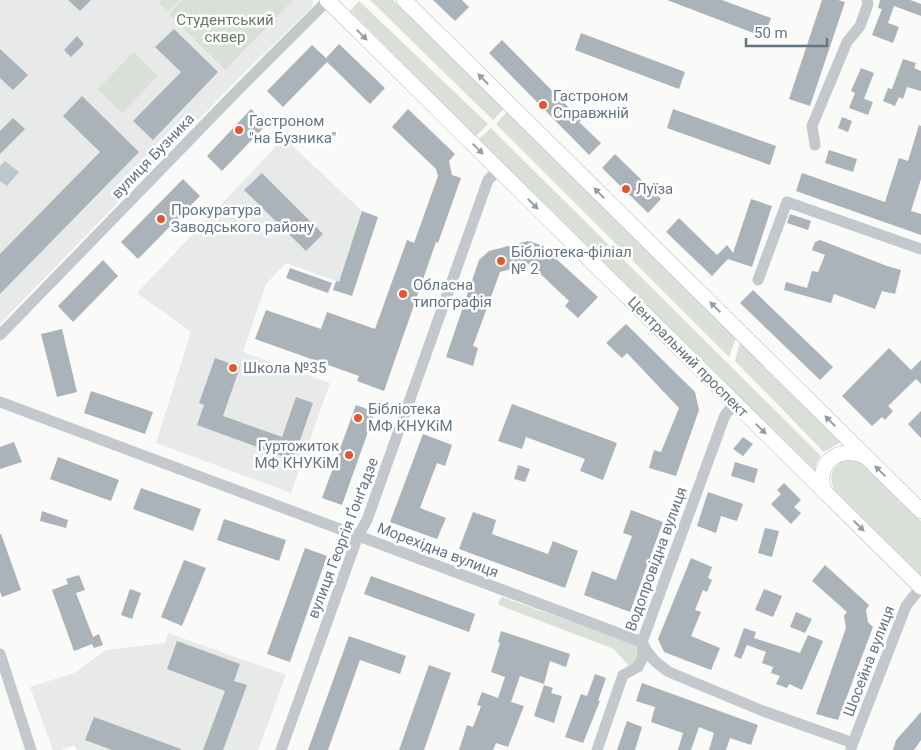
<svg xmlns="http://www.w3.org/2000/svg" width="921" height="750" font-family="Roboto,sans-serif">
<style>
.built{fill:#e8e9e9}
.green{fill:#dadfd7}
.water{fill:#bbc7cb}
.building{fill:#aab3b9}
.lines{fill:none;stroke-linecap:round;stroke-linejoin:round}
.major-casing{stroke:#b5babe;stroke-width:16}
.minor{stroke:#c3c8cc;stroke-width:11}
.major{stroke:#fff;stroke-width:15}
.oneway{fill:#939fa8}
.poi-dot{fill:#e4572e;stroke:#fff;stroke-width:2}
.labels{text-anchor:middle;dominant-baseline:central;stroke-width:5;stroke-linejoin:round;paint-order:stroke}
.park-label{font-size:15px;fill:#687a64;stroke:#fff}
.poi-label{font-size:15px;fill:#657683;stroke:#fff;text-anchor:start}
.street-label{font-size:15px;fill:#657683;stroke:#fff}
</style>
<rect width="100%" height="100%" fill="#fafaf8"/>
<path class="built" d="M0 0H313V3L312 7 239 78 0 324Z
M284 138 362 211 339 282 286 263 266 284 243 352 330 383 291 493 156 443 191 332 137 293Z
M168 633 286 675 258 750H77L74 745 62 750H53L30 687 74 673 106 650 165 643Z"/>
<path class="green" d="M162 0H179L168 11 159 3Z
M182 0H293L225 70 169 14Z
M370 0H393L504 109 493 120Z
M359 1 488 124 476 136 350 11Z
M134 52 158 76 122 113 98 89Z
M507 112 736 338 729 357 496 124Z
M491 128 821 456 817 462 815 471 479 139Z
M740 342 841 442 824 452 735 361Z
M848 459 857 460 862 463 921 521V576L835 491C827 477 832 464 848 459Z
M502 597 634 644 638 648 640 658 630 667 614 649 499 605 498 603Z"/>
<path class="water" d="M5 161 19 172 7 186 0 181V166Z"/>
<path class="building" d="M68 0H91L80 11Z
M433 0H462L469 7 455 21Z
M667 0H722L771 18 764 37Z
M822 0H838L845 2 810 106 789 99Z
M880 0H910L921 4V16L894 6 888 23 899 27 893 43 872 35 882 9 878 8Z
M174 29 218 72 153 140 133 121 181 72 155 47Z
M581 33 685 72 679 89 575 50Z
M77 36 84 44 71 57 64 50Z
M502 40 581 120 579 122 601 143 589 155 489 53Z
M339 44 385 88 370 104 327 62 283 107 267 91 312 45 326 58Z
M0 49 28 75 13 90 0 78Z
M903 59 916 63 914 68 921 71V91L907 87 903 99 899 97 895 106 883 101 888 88 892 89Z
M861 68 874 73 864 99 873 102 868 115 849 108 855 93 851 91Z
M82 96 139 152 0 294V254L100 152 63 116Z
M251 109 267 124 222 171 207 156Z
M408 109 455 154 449 161 452 175 461 178 438 243 436 242 384 391 357 381 359 376 255 339 266 310 321 329 327 312 375 329 407 240 414 243 438 176 436 169 392 127Z
M673 109 776 146 770 165 667 128Z
M842 117 852 121 848 132 838 128Z
M13 118 25 129 0 154V131Z
M919 125 921 126V179L911 211 921 214V235L796 191 802 173 885 202 899 158 908 161Z
M829 150 857 159 853 172 825 163Z
M615 154 661 199 648 213 602 168Z
M262 173 323 234 306 251 244 190Z
M183 179 200 196 138 259 121 242Z
M751 199 772 206 752 267 728 259 712 276 666 232 679 218 717 255 727 245 733 253Z
M362 211 378 217 352 296 333 290 336 281 339 282Z
M790 214 811 221 808 230 787 223Z
M820 240 887 266 901 270 895 294 882 291 875 309 834 294 831 303 784 290 786 282 807 288 812 271 818 272 825 255 812 250 815 242Z
M528 241 541 245 598 297 578 318 565 306 569 301 530 264 500 272 473 346 478 348 473 366 446 357 479 260 489 251Z
M103 260 118 276 73 322 58 306Z
M290 268 332 283 328 293 286 278Z
M753 290 833 367 820 380 740 303Z
M626 324 695 392 699 410 676 476 649 468 654 450 661 452 679 408 627 353 622 358 606 343Z
M62 329 77 392 57 397 41 334Z
M889 348 911 370 921 360V384L916 379 888 406 893 411 885 420 882 417 872 426 842 396Z
M215 358 240 367 223 416 282 437 296 397 313 403 293 460 197 425 204 405 199 403Z
M91 391 153 412 145 434 84 413Z
M512 404 617 443 603 480 580 471 585 459 526 437 522 449 498 441Z
M356 405 375 412 342 505 322 498Z
M921 411V438L908 424Z
M423 434 452 445 445 466 437 463 420 508 446 518 437 539 390 522Z
M743 437 753 444 743 456 733 449Z
M14 442 22 462 0 469V447Z
M58 457 119 480 111 501 50 479Z
M735 462 758 469 754 483 731 476Z
M518 465 530 469 525 482 514 479Z
M784 483 801 500 794 507 801 513 791 524 771 504 781 494 777 490Z
M141 488 201 509 193 531 133 509Z
M708 492 743 504 737 521 721 516 716 533 697 526Z
M631 510 663 522 630 612 584 595 592 571 616 580 632 536 623 533Z
M42 511 68 520 66 528 40 521Z
M473 512 496 520 492 534 548 554 553 541 578 551 565 588 459 549Z
M224 519 286 540 279 561 217 540Z
M765 528 779 531 772 557 758 553Z
M0 534H1L21 590 2 597 0 592Z
M305 548 327 556 290 662 267 654Z
M691 558 712 567 708 578 712 580 707 592 703 590 695 610 701 612 691 636 720 648 711 670 664 652 658 639Z
M184 560 206 568 182 626 161 617Z
M825 565 869 605 866 610 868 622 873 627 838 720 816 714 846 628 844 616 847 612 812 581Z
M79 575 85 590 76 593 93 637 99 634 103 645 94 648 92 644 74 651 52 590 68 584 66 579Z
M371 576 475 614 469 632 364 594Z
M130 589 141 593 132 619 121 615Z
M764 589 782 596 773 617 755 610Z
M796 612 812 619 805 633 790 627Z
M744 628 756 632 754 638 800 653 808 635 823 641 802 690 789 684 787 688 776 684 780 676 771 673 773 667 762 663 766 652 747 645 741 659 734 656Z
M501 631 570 654 566 667 550 661 544 684 520 676 511 702 524 706 508 747 496 743 493 750H459L467 725 473 727 481 706 477 705 482 692 498 698 505 677 491 672 500 643 498 642Z
M349 636 406 656 400 674 360 660 328 750H308Z
M177 641 240 664 234 681 247 685 223 750H203L225 691 167 669Z
M429 665 451 673 424 750H399Z
M595 674 606 678 598 701H600L583 743 565 737 581 694 587 696Z
M642 683 758 725 751 745 730 738 726 750H709L714 733 699 727 691 750H678L683 733 651 722 655 707 636 701Z
M544 685 553 688 551 693 562 696 554 723 534 716Z
M921 712V740L914 750H893L896 740Z
M94 717 181 749V750H112L85 740Z
M627 721 642 727 635 750H617Z"/>
<g class="lines">
<defs>
<path id="major" d="M327 0 921 587
M404 0 921 511
M824 492C815 463 838 445 865 456"/>
</defs>
<use href="#major" class="major-casing"/>
<path class="minor" d="M815 145 812 126 847 42 860 26 868 4 867 0
M758 280 787 202 921 249
M0 335 240 88 328 0
M0 402 642 642C648 656 656 663 669 672L763 711 853 743
M0 654 31 750
M851 748 906 606 921 587
M281 750 358 536 367 520 488 180 498 170
M597 750 623 675 638 667 643 657 642 642 725 415 735 403"/>
<use href="#major" class="major"/>
</g>
<defs><path id="oneway-solid" d="M-6-.8H1V-3.2L6.5 0L1 3.2V.8H-6Z" transform="scale(1.25)"/></defs>
<g class="oneway">
<use href="#oneway-solid" transform="translate(362 35) rotate(45)"/>
<use href="#oneway-solid" transform="translate(483 79) rotate(-135)"/>
<use href="#oneway-solid" transform="translate(478 149) rotate(45)"/>
<use href="#oneway-solid" transform="translate(599 193) rotate(-135)"/>
<use href="#oneway-solid" transform="translate(533 204) rotate(45)"/>
<use href="#oneway-solid" transform="translate(715 307) rotate(-135)"/>
<use href="#oneway-solid" transform="translate(830 421) rotate(-135)"/>
<use href="#oneway-solid" transform="translate(761 429) rotate(45)"/>
<use href="#oneway-solid" transform="translate(880 471) rotate(-136)"/>
<use href="#oneway-solid" transform="translate(859 526) rotate(45)"/>
</g>
<g class="poi-dot">
<circle cx="543" cy="105" r="5"/>
<circle cx="239" cy="130" r="5"/>
<circle cx="626" cy="189" r="5"/>
<circle cx="161" cy="219" r="5"/>
<circle cx="501" cy="261" r="5"/>
<circle cx="403" cy="294" r="5"/>
<circle cx="233" cy="368" r="5"/>
<circle cx="358" cy="418" r="5"/>
<circle cx="349" cy="455" r="5"/>
</g>
<g class="labels">
<g class="park-label">
<text x="225" y="20">Студентський<tspan x="225" dy="17">сквер</tspan></text>
</g>
<g class="poi-label">
<text x="553" y="96">Гастроном<tspan x="553" dy="17">Справжній</tspan></text>
<text x="249" y="121">Гастроном<tspan x="249" dy="17">"на Бузника"</tspan></text>
<text x="636" y="189">Луїза</text>
<text x="171" y="210">Прокуратура<tspan x="171" dy="17">Заводського району</tspan></text>
<text x="511" y="252">Бібліотека-філіал<tspan x="511" dy="17">№ 2</tspan></text>
<text x="413" y="285">Обласна<tspan x="413" dy="17">типографія</tspan></text>
<text x="243" y="368">Школа №35</text>
<text x="368" y="409">Бібліотека<tspan x="368" dy="17">МФ КНУКіМ</tspan></text>
<text x="339" y="446" text-anchor="end">Гуртожиток<tspan x="339" dy="17">МФ КНУКіМ</tspan></text>
</g>
<g class="street-label">
<text transform="translate(153 156) rotate(-46)">вулиця Бузника</text>
<text transform="translate(688 357) rotate(45)">Центральний проспект</text>
<text transform="translate(343 538) rotate(-69)">вулиця Георгія Ґонґадзе</text>
<text transform="translate(438 550) rotate(21)">Морехідна вулиця</text>
<text transform="translate(656 559) rotate(-70)">Водопровідна вулиця</text>
<text transform="translate(869 661) rotate(-69)">Шосейна вулиця</text>
</g>
</g>
<path d="M746 38v8h81v-8" fill="none" stroke="#657683" stroke-width="2.5"/>
<text x="754" y="38" font-size="15" fill="#657683" stroke="#ffffff" stroke-width="4" paint-order="stroke">50 m</text>
</svg>
